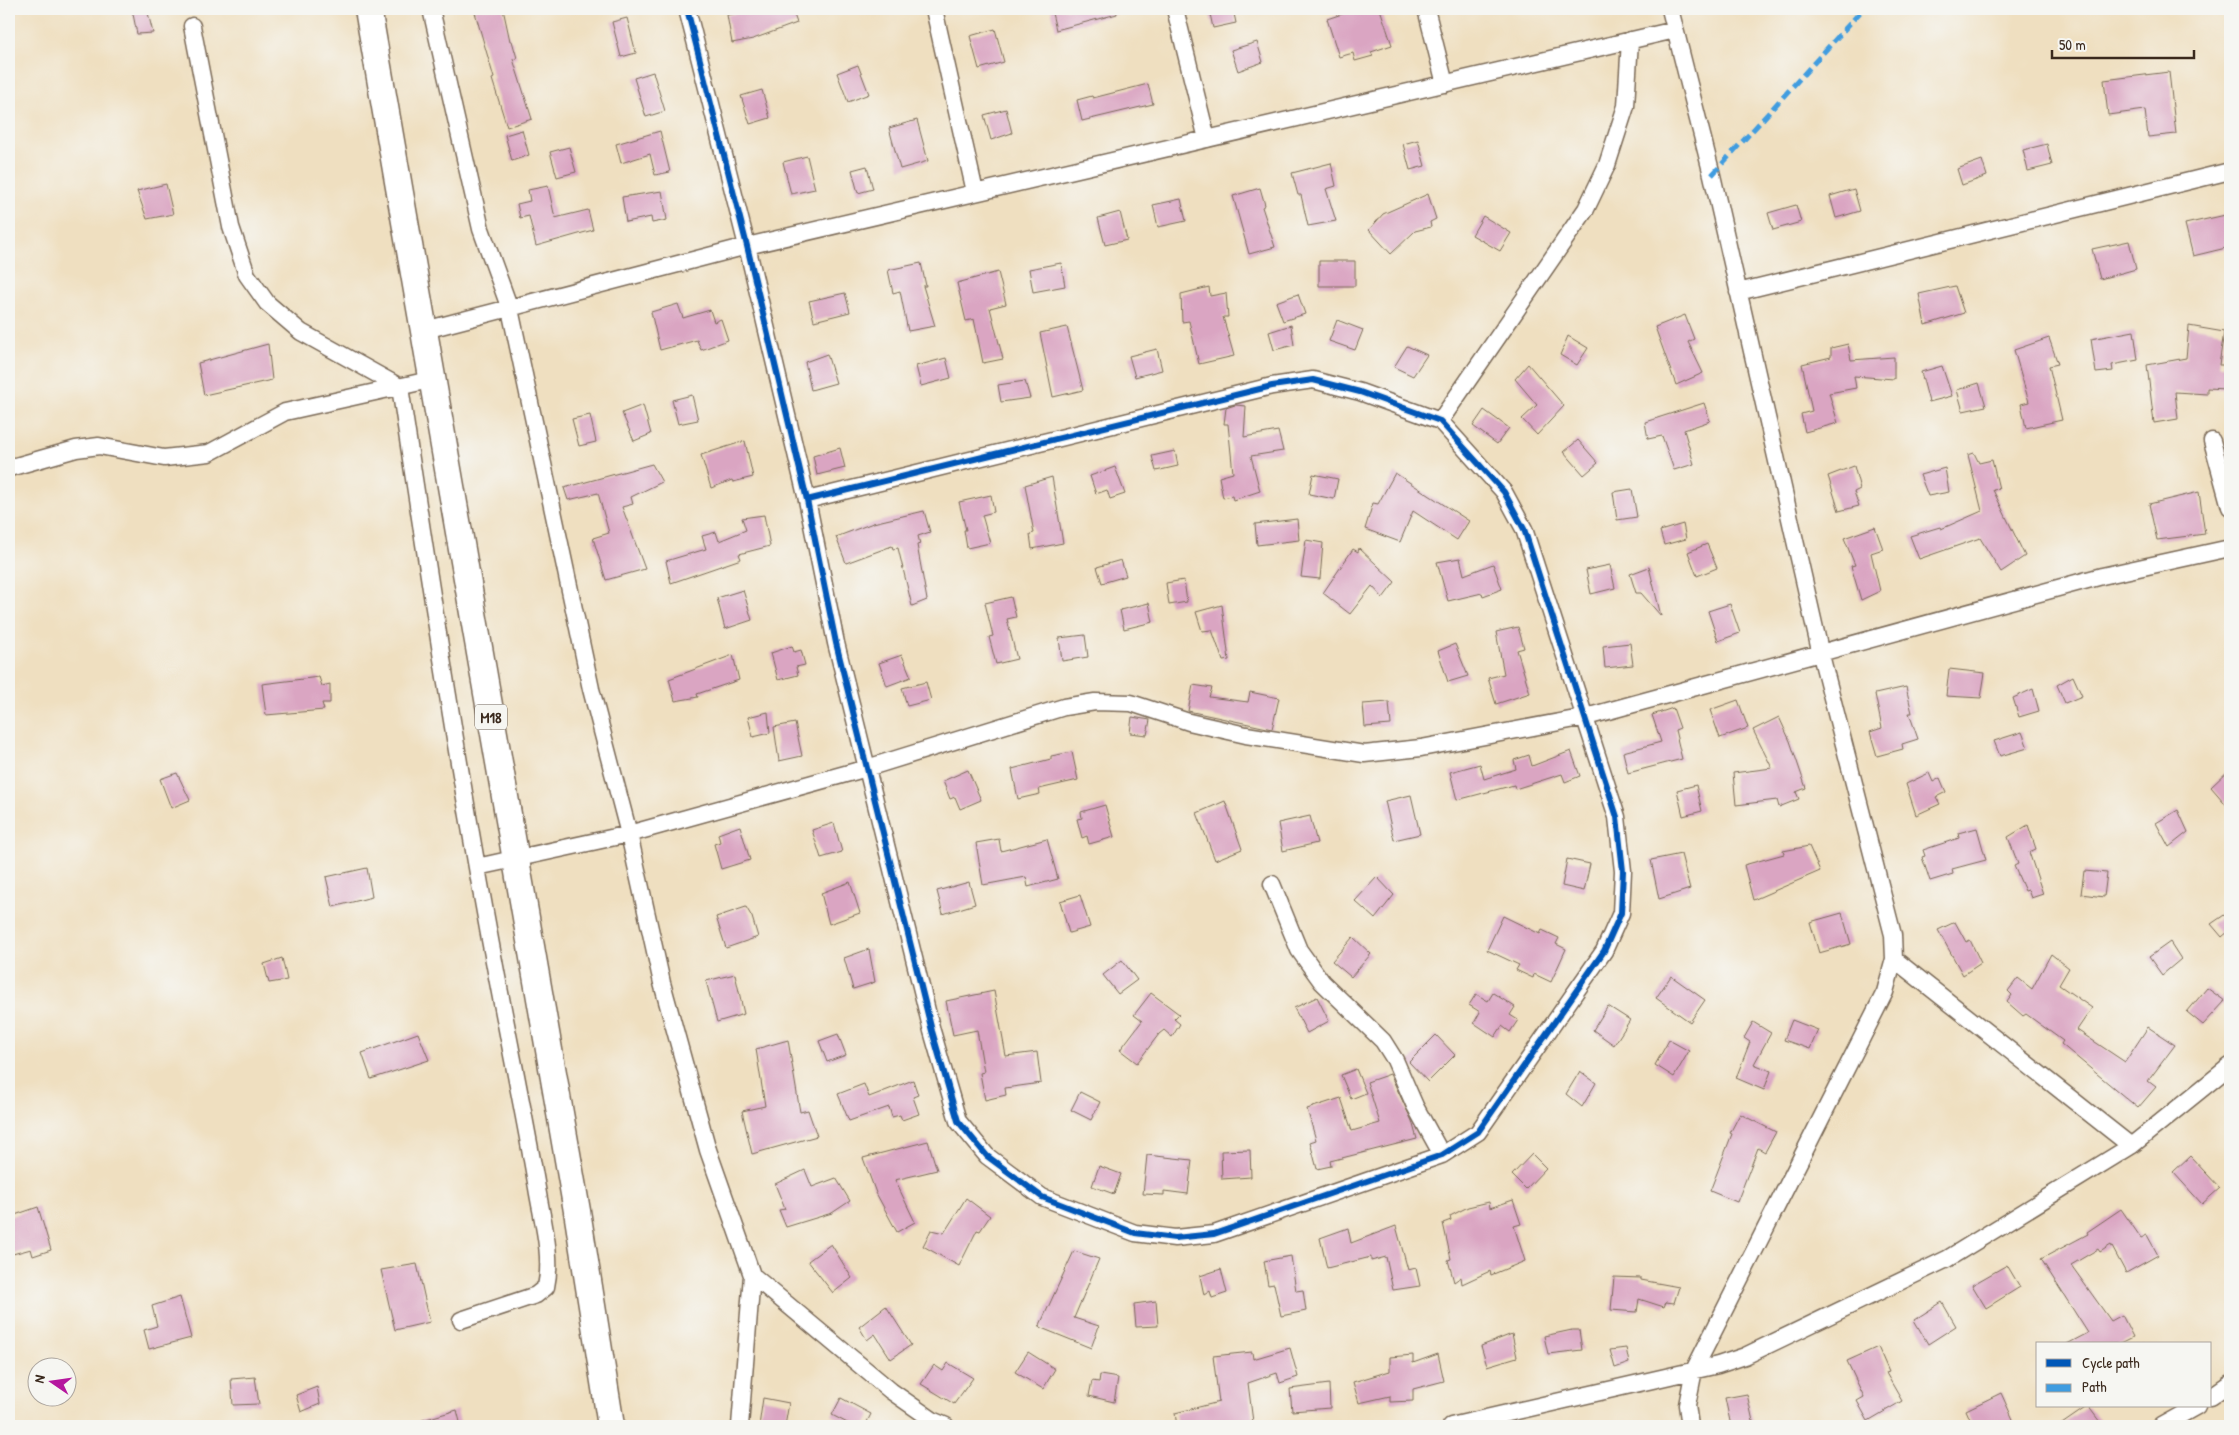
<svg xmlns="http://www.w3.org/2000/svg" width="2239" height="1435" font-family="'Patrick Hand',sans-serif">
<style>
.building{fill:#daa5c2}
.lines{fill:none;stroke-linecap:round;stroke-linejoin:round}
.minor-casing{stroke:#7a6957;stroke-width:19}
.primary-casing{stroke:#7a6957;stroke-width:29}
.minor{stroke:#fff;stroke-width:16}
.primary{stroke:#fff;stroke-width:26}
.quiet{stroke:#3f9ce0;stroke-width:5;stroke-dasharray:10 5;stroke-linecap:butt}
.cycleway-casing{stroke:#f6f6f2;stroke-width:9}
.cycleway{stroke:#0057b8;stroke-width:6}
.labels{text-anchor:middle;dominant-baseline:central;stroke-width:4.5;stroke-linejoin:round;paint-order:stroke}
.shield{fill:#f6f6f2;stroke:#73675e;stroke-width:1}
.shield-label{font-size:15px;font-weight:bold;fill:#3b2a1e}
</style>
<rect width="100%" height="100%" fill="#f6f6f2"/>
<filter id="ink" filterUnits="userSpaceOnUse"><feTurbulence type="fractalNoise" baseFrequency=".02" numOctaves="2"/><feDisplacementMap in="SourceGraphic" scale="10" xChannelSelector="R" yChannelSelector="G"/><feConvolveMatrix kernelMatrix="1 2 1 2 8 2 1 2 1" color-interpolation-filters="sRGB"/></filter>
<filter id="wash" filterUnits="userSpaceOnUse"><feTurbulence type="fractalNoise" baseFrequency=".0096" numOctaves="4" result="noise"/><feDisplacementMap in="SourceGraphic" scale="20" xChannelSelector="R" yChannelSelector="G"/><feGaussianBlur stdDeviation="1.12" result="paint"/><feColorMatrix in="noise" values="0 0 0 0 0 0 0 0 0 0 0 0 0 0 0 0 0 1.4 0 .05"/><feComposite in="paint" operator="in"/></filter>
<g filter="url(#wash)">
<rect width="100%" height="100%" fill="#efdfc0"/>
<g id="blocks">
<path class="building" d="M132 9H147L153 33 137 34Z
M474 9H503L510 41H512L517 58 513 59 532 119 507 127 492 79 494 78Z
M757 9H792L797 23 753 39 732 43 727 15Z
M1051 9H1116L1117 14 1056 30Z
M1209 9H1233L1236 23 1213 28Z
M1357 9H1380L1392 45 1371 52 1373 56 1355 61 1353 53 1339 57 1327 19Z
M627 18 636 53 621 57 612 22Z
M995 29 1004 62 979 69 970 36Z
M1257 42 1263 62 1238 71 1231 50Z
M858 65 869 94 848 102 837 73Z
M653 72 665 111 646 117 634 78Z
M2169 72 2176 134 2148 137 2145 110 2108 115 2104 80Z
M1148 84 1153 104 1082 121 1077 100 1092 96 1093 98Z
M762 90 770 118 750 124 741 96Z
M1006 109 1012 133 991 140 984 115Z
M917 120 928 161 900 169 889 128Z
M522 130 529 155 512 161 505 135Z
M660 131 670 172 655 175 650 154 621 163 616 144Z
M1418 140 1425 166 1410 170 1403 144Z
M2047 144 2052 165 2028 171 2023 150Z
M569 147 576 172 557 177 550 152Z
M807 156 815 189 791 194 783 162Z
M1982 160 1987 176 1962 185 1957 169Z
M1331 163 1336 186 1326 189 1336 221 1308 226 1301 195H1298L1292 173Z
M867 166 873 189 858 193 852 170Z
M166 184 173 214 147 219 137 191Z
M548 186 555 218 588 210 593 230 536 246 529 216 520 218 517 204 530 201 528 190Z
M1260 188 1265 205 1262 207 1275 247 1249 254 1233 196Z
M1854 189 1860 211 1836 218 1830 196Z
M662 191 667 220 652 223 651 217 626 222 622 197Z
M1428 194 1436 219 1430 222 1431 227 1415 231 1391 254 1369 230 1383 214Z
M1181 199 1186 221 1158 227 1153 205Z
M1796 205 1801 222 1773 230 1768 213Z
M1120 212 1127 240 1105 245 1098 218Z
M2230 214V247L2193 256 2185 224Z
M1483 216 1511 233 1500 251 1472 235Z
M2129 241 2136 269 2100 279 2092 249Z
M1319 261H1355V286H1319Z
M921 263 926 286H923L935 326 908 331 900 291 893 293 888 270Z
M1061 263 1065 286 1033 292 1029 269Z
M998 272 1006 304 990 308 1003 359 983 363 974 319 966 321 957 283Z
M1955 286 1964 313 1925 325 1919 294Z
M1209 287 1210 296 1226 293 1228 317H1223L1234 356 1199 364 1189 321 1182 322 1181 294Z
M845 293 850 312 814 321 809 301Z
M1298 294 1305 314 1283 321 1276 302Z
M678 304 683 318 710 310 714 322 721 319 728 340 701 350 697 340 660 350 651 312Z
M1685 315 1694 339 1688 342 1703 373 1676 385 1655 327Z
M1337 320 1363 330 1355 350 1329 341Z
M1291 325 1294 345 1274 350 1269 332Z
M2189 326 2224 332 2219 365H2226V389L2207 388V394L2175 392 2178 419 2154 423 2147 365 2186 358Z
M1067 327 1083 390 1053 397 1040 333Z
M2134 331 2138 360 2112 365 2113 371 2096 373 2091 339Z
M1568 336 1588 348 1577 365 1560 355Z
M2049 338 2058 364 2049 366 2062 420 2026 428 2021 404 2029 402 2014 350Z
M268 344 272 380 204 395 198 363Z
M1848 344 1851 360 1894 357V379L1854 376 1856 388 1829 393 1838 423 1805 432 1801 414 1812 411 1802 364 1831 357V348Z
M1407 346 1427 355 1413 376 1394 367Z
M1157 349 1162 370 1135 377 1129 356Z
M827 354 836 383 811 390 805 362Z
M946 358 951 378 921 386 916 366Z
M1528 364 1564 406 1537 435 1522 419 1537 405 1515 379Z
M1942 366 1952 396 1929 402 1921 372Z
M1025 381 1030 398 1001 402 998 385Z
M1979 383 1986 406 1963 411 1957 390Z
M692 395 698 420 678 424 672 400Z
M1704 403 1710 421 1684 430 1694 464 1674 470 1662 436 1648 439 1645 422Z
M643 405 651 434 634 441 622 413Z
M1235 405 1246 406 1244 437 1278 431 1283 451 1251 456 1260 491 1233 500 1232 496 1223 498 1219 477 1233 473 1228 424H1224L1226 408Z
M1484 410 1509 428 1497 444 1473 426Z
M590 415 596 442 579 446 572 419Z
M1578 440 1598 463 1584 475 1564 452Z
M745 441 753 477 733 482 732 480 711 488 701 455Z
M840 448 845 468 817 475 813 456Z
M1175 451 1178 466 1156 471 1152 456Z
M1974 453 1979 463 1992 460 1999 489 1993 490 2025 556 2001 572 1980 538 1919 559 1910 536 1940 527 1941 529 1982 511 1968 455Z
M652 464 662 482 631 497 633 504 622 507 645 569 606 580 593 538 609 533 598 493 568 500 564 488Z
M1854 466 1860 489 1854 492 1859 506 1839 511 1828 476Z
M1115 467 1125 494 1110 499 1107 490 1096 494 1090 476Z
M1945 468 1949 492 1928 496 1920 475Z
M1395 473 1469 521 1457 540 1413 511 1400 542 1365 529 1373 503 1378 504Z
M1313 474 1338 479 1334 499 1309 494Z
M1052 477 1063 543 1032 549 1030 534 1034 533 1025 485Z
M1632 489 1637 517 1617 520 1613 492Z
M2199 492 2205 534 2157 540 2149 504Z
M991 495 994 512 982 515 990 543 967 548 964 530H966L959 502Z
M924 511 930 532 918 536 920 544 917 545 927 600 912 606 898 548 893 549 892 546 846 563 836 537 873 523Z
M764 515 770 546 739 554 741 559 671 583 666 561 706 549 702 536 716 532 719 541 746 530 742 518Z
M1297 519 1299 540 1257 545 1255 524Z
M1683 524 1686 539 1664 545 1660 531Z
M1875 527 1883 549 1871 553 1880 591 1861 600 1851 566 1855 565 1844 538Z
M1306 540 1323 543 1320 579 1301 577Z
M1707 544 1717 568 1697 576 1688 552Z
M1359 548 1395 582 1383 598 1372 586 1350 614 1323 593 1353 549 1358 552Z
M1460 558 1464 575 1493 564 1502 589 1483 596 1482 593 1448 601 1437 562Z
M1121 560 1126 576 1102 583 1097 567Z
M1610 565 1615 588 1591 594 1586 570Z
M1649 567 1661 616 1641 593H1636L1630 574Z
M1184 580 1187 602 1169 605 1166 583Z
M743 590 752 620 725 629 717 598Z
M1011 597 1016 617 1007 619 1017 659 996 664 989 637 993 636 985 603Z
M1149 603 1153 622 1124 629 1120 610Z
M1730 604 1740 633 1718 641 1708 611Z
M1222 605 1229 660 1223 661 1212 630 1202 631 1196 612Z
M1518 627 1524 648 1517 650 1530 693 1496 704 1488 678 1504 674 1496 632Z
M1085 635 1088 657 1062 661 1059 638Z
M1630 643 1633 665 1605 668 1603 646Z
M1455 644 1468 676 1448 682 1438 651Z
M792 646 794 652 801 650 805 665 796 667 798 675 778 680 771 653Z
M733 655 739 680 697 694 698 697 675 701 669 679Z
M902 655 911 677 887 686 879 663Z
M1949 669 1985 673 1981 698 1946 696Z
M2073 676 2082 696 2065 703 2057 685Z
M319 677 322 686 330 684V703H322L324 710 266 715 262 684Z
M926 682 931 700 907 706 902 688Z
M1193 685 1212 688 1209 697 1248 702 1250 692 1279 698 1272 729 1188 711Z
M1906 687 1912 713H1909L1918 739 1902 744 1903 749 1877 756 1870 732 1882 728 1875 694Z
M2033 689 2039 711 2019 717 2013 698Z
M1738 700 1748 728 1720 738 1710 710Z
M1389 702 1391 725 1365 727 1363 704Z
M1673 708 1680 728 1675 730 1682 759 1628 773 1623 752 1661 742 1652 715Z
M768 712 770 733 753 737 748 717Z
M1132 717 1150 720 1147 735 1130 733Z
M1779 717 1790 741 1806 788 1796 792 1799 799 1779 807 1777 800 1736 805 1733 773 1772 768 1753 730Z
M795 723 802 756 779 761 774 727Z
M2022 732 2028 748 2000 756 1994 741Z
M1571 751 1580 776 1565 782 1562 774 1515 789 1514 785 1457 800 1450 772 1480 764 1484 779 1516 769 1514 760 1529 755 1532 766Z
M1072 752 1078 780 1039 789 1040 794 1018 799 1012 769 1051 759V756Z
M2230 769V809L2211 787Z
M968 770 981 800 960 809 955 797 950 799 943 781Z
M177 773 190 800 171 808 160 779Z
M1929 773 1933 782 1940 778 1946 792 1936 797 1940 804 1916 815 1906 784Z
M1696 785 1702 811 1683 816 1677 790Z
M1411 795 1420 834 1394 840 1385 801Z
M1225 801 1242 849 1215 860 1197 813Z
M1105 805 1114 837 1089 844 1087 836 1082 838 1077 819 1082 818 1081 812Z
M2178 810 2188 832 2169 847 2156 823Z
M1310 816 1317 843 1283 851 1278 823Z
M834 823 842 852 821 858 812 830Z
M2028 825 2036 849 2029 852 2043 894 2031 898 2028 890 2025 891 2014 866 2018 864 2008 837Z
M740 826 750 860 721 869 714 844 720 842 718 834Z
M1977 828 1986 860 1952 869 1953 874 1930 881 1922 857 1925 856 1923 850 1959 838 1958 833Z
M999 839 1001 851 1047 839 1058 879 1028 887 1026 877 983 885 976 843Z
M1809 846 1820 871 1753 900 1744 865 1784 854 1783 851Z
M1681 854 1690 889 1659 899 1651 860Z
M1567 859 1590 864 1584 891 1562 886Z
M367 868 372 897 333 907 326 877Z
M2084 871 2107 873 2104 897 2081 894Z
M1377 877 1394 895 1375 919 1355 901Z
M850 882 860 913 829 924 821 893Z
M969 882 975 904 943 914 937 891Z
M1080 895 1090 927 1069 933 1060 901Z
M746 907 752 917 758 937 726 948 716 917Z
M2230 911V930L2222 937 2211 924Z
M1842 913 1851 944 1819 953 1810 922Z
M1503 916 1540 934 1542 930 1559 938 1556 944 1566 949 1551 982 1534 974 1533 978 1516 970 1519 965 1487 950Z
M1955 922 1966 942 1970 940 1981 963 1963 975 1938 930Z
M1353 937 1371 954 1351 977 1332 961Z
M2170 942 2181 959 2162 975 2149 957Z
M869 949 875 982 853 989 844 958Z
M2051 954 2069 968 2059 985 2092 1008 2077 1030 2125 1062 2148 1027 2175 1045 2148 1081 2156 1087 2138 1108 2061 1044 2063 1041 2026 1014 2023 1016 2007 1002 2012 995 2008 991 2018 978 2032 989Z
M282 958 287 980 269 983 264 964Z
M1122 960 1137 980 1118 994 1103 975Z
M735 974 744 1014 717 1022 706 981Z
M1671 976 1705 1000 1690 1022 1656 998Z
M2207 988 2225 1001 2203 1025 2187 1012Z
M994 991 1006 1056 1037 1052 1041 1083 1005 1088 1006 1095 985 1100 980 1073 984 1072 977 1030 953 1035 946 1001Z
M1151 993 1179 1014 1174 1019 1180 1024 1172 1037 1164 1030 1159 1034 1137 1063 1120 1050 1142 1021 1134 1015Z
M1493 993 1515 1007 1510 1015 1518 1020 1510 1032 1502 1026 1495 1037 1474 1023 1480 1012 1469 1005 1476 994 1488 1001Z
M1317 997 1329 1021 1307 1033 1294 1008Z
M1608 1006 1630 1020 1614 1045 1593 1030Z
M1792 1020 1818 1030 1810 1049 1784 1040Z
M1753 1022 1771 1033 1754 1064 1771 1071 1764 1090 1736 1078 1750 1042 1744 1038Z
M418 1033 429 1060 371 1079 362 1053Z
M838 1034 846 1055 827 1062 819 1041Z
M1436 1035 1455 1055 1428 1082 1409 1062Z
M788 1040 800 1112 808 1110 817 1136 752 1154 742 1111 765 1106 756 1049Z
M1669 1040 1689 1051 1674 1077 1655 1065Z
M1356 1069 1366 1093 1351 1099 1341 1075Z
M1580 1071 1596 1083 1582 1107 1566 1094Z
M1390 1074 1412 1121 1417 1139 1330 1161 1331 1166 1317 1169 1310 1142 1316 1140 1307 1109 1341 1098 1352 1131 1380 1123 1367 1082Z
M913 1080 918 1095 913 1097 919 1114 902 1120 900 1115 892 1117 889 1107 849 1121 838 1094 864 1084 869 1097Z
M1080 1092 1100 1102 1091 1120 1071 1110Z
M1740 1114 1776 1132 1765 1152 1758 1148 1737 1202 1710 1191 1732 1134 1730 1133Z
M928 1141 937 1170 895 1180 915 1222 897 1232 876 1193 863 1158Z
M1250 1150 1251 1177 1222 1179 1221 1151Z
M1532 1154 1546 1168 1526 1189 1512 1175Z
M1147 1155 1192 1160 1188 1194 1164 1191V1195L1143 1194Z
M2190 1156 2220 1188 2202 1204 2173 1172Z
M1099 1166 1121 1174 1114 1194 1092 1186Z
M805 1170 812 1187 836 1178 850 1201 832 1213 786 1227 779 1210 785 1209 775 1184Z
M966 1198 990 1216 980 1231 977 1230 959 1266 923 1246 931 1230 944 1233Z
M1513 1200 1521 1224 1514 1226 1525 1261 1491 1275 1490 1271 1462 1284 1461 1277 1454 1282 1448 1260 1451 1259 1443 1223 1451 1220 1450 1216 1468 1207 1489 1202 1490 1208Z
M38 1207 51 1250 33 1256 31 1249 9 1255V1217Z
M2121 1209 2141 1238 2147 1235 2158 1255 2126 1273 2111 1245 2100 1252 2098 1249 2071 1265 2111 1321 2122 1315 2133 1337 2119 1344H2067L2088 1333 2041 1259 2088 1234 2087 1232Z
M1396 1226 1408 1270 1416 1268 1420 1286 1393 1290 1386 1257 1371 1261V1257L1327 1268 1320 1238 1348 1228 1351 1243Z
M831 1244 852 1278 833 1293 808 1261Z
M1074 1251 1099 1259 1074 1318 1099 1326 1091 1348 1039 1327Z
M1291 1256 1296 1291 1303 1290 1306 1311 1281 1316 1274 1284 1268 1285 1264 1261Z
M417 1264 430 1322 395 1330 381 1270Z
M2007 1265 2020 1287 1986 1308 1972 1285Z
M1221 1269 1227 1293 1212 1298 1210 1291 1204 1295 1200 1276Z
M1614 1277 1641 1278V1280L1679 1287 1674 1303 1666 1302 1664 1307 1639 1299 1637 1312 1611 1310Z
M180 1297 191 1338 149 1349 144 1330 157 1326 152 1306Z
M1156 1301 1158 1326 1136 1327 1134 1304Z
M1942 1302 1956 1326 1928 1344 1914 1320Z
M886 1306 911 1345 891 1359 875 1334 867 1340 859 1327Z
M1572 1330H1579L1582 1350 1548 1354 1544 1336Z
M1512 1334 1517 1357 1487 1366 1481 1346Z
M1878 1347 1889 1372 1886 1373 1902 1401 1868 1421 1857 1401 1864 1397 1847 1361Z
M1290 1348 1298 1377 1280 1383 1277 1373 1248 1383 1253 1422 1229 1426H1177L1175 1413 1219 1402 1213 1356 1252 1352 1253 1359Z
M1626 1348 1629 1363 1615 1368 1610 1350Z
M1028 1352 1055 1369 1043 1389 1015 1372Z
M1438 1354 1444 1381 1413 1389V1401L1390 1402V1396L1359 1403 1353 1382 1390 1371V1357L1413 1355V1363Z
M948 1363 973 1378 954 1404 921 1384 934 1365 943 1371Z
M1100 1375 1118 1378 1114 1402 1089 1396 1092 1381 1099 1382Z
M255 1377 259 1404 233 1405 231 1379Z
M1329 1384 1330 1408 1292 1411 1290 1389Z
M317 1387 320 1404 301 1412 296 1395Z
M2001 1393 2016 1426H1973L1966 1410Z
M1747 1394 1754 1426H1731L1725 1398Z
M763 1398 789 1403 785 1426H759Z
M841 1398 871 1414 865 1426H853L832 1415Z
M2088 1406 2103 1426H2059Z
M457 1410 461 1426H416V1422Z"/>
</g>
</g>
<g filter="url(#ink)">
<use href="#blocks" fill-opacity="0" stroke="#7a6957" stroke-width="1"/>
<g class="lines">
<defs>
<path id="minor" d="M431 9 481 229 510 309 591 689 629 834 662 983 708 1150 752 1275 891 1391 934 1421 946 1426
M687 9 747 246 807 500 836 643 932 1031 958 1121 987 1156 1042 1197 1135 1233 1175 1238 1214 1234 1442 1155 1478 1132 1604 951 1621 913 1623 871 1617 817 1524 529 1504 492 1440 421 1360 392 1313 380 1272 386 807 500
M934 9 975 192
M1175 9 1207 139
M1426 9 1445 84
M1670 9 1712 175 1821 655 1893 935 1894 959 1885 992 1694 1370 1687 1405 1690 1426
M192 26 231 227 247 275 267 303 301 332 400 387
M1738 292 2230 171
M425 330 747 246 1675 30
M400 387C431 591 462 795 501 998 513 1061 526 1124 537 1188 542 1219 553 1256 546 1287L536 1295 461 1320
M1440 421 1586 209 1607 165 1626 106 1630 40
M2212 441 2230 507
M9 468 76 449 99 446 164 458 209 453 285 412 434 379
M477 867 629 834 867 768 1064 707 1095 702 1131 703 1189 722 1246 735 1364 754 1421 748 1586 717 2102 576 2230 548
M1272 884 1299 950 1322 982 1383 1041 1395 1060 1415 1106 1442 1155
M1894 959 2131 1146
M2210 1397 2230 1383
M740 1426 752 1275
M1451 1426 1718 1365 1745 1356 1947 1259 2131 1146 2230 1066
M2161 1426 2197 1406"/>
<path id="primary" d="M368 9 577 1211 611 1426"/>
</defs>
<use href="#minor" class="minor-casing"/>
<use href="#primary" class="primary-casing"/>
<use href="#minor" class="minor"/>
<use href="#primary" class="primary"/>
<path class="quiet" d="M1712 175 1863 9"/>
<defs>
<path id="cycleway" d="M687 9 747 246 807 500 836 643 932 1031 958 1121 987 1156 1042 1197 1135 1233 1175 1238 1214 1234 1442 1155 1478 1132 1604 951 1621 913 1623 871 1617 817 1524 529 1504 492 1440 421 1360 392 1313 380 1272 386 807 500"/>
</defs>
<use href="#cycleway" class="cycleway-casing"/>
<use href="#cycleway" class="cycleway"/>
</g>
</g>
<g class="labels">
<rect class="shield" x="475" y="704.5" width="32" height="25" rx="4"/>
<g class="shield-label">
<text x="491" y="717">M18</text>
</g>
</g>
<rect width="2239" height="1435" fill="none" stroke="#f6f6f2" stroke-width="30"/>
<rect x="2036" y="1342" width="175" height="65" fill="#f6f6f2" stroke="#aba49d"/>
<rect x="2046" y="1359" width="25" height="8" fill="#0057b8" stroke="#aba49d"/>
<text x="2082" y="1368" font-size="15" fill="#3b2a1e">Cycle path</text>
<rect x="2046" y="1384" width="25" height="8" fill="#3f9ce0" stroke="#aba49d"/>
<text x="2082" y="1392" font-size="15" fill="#3b2a1e">Path</text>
<g transform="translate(52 1382) rotate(283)"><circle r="24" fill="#f6f6f2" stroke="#aba49d"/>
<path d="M0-4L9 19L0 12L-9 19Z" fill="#b5179e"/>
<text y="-8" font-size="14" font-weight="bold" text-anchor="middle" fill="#3b2a1e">N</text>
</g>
<path d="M2052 50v8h142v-8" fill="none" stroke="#3b2a1e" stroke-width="2.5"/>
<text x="2059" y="50" font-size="15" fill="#3b2a1e" stroke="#f6f6f2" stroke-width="4" paint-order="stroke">50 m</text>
</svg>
